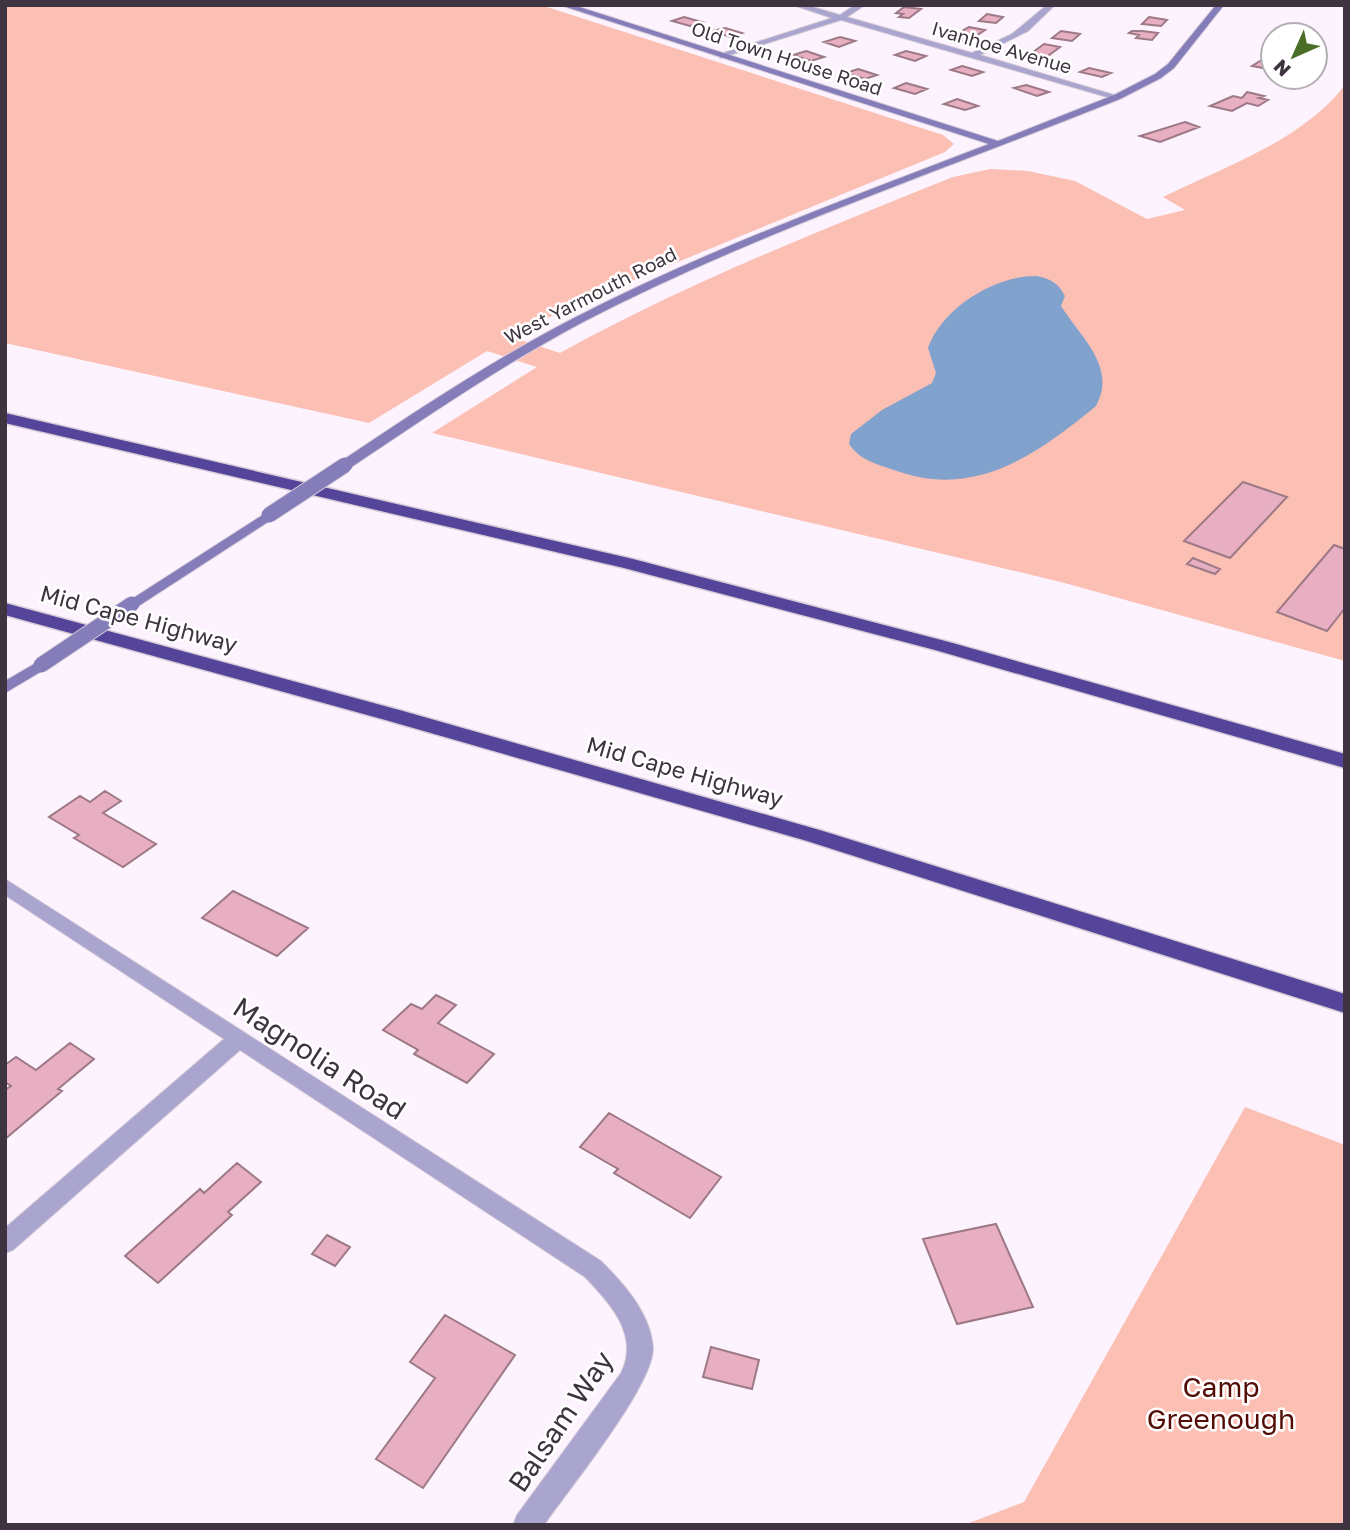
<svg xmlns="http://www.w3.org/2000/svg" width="1350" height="1530" font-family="'Golos Text',sans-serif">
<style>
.green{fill:#fcbfb4}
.water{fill:#80a2cc}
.building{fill:#e8aec2;stroke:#9c7985;stroke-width:2}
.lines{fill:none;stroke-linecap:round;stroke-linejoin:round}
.minor-casing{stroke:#d7cdd8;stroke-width:2}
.secondary-casing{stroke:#d7cdd8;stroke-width:2}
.motorway-casing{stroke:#d7cdd8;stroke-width:3}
.minor{fill:#a9a5cf;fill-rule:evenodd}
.secondary{fill:#847db9;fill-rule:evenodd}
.motorway{fill:#55459a;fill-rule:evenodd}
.secondary-bridge-casing{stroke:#d7cdd8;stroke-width:17;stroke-linecap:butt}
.secondary-bridge{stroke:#847db9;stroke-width:15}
.labels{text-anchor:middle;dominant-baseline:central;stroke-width:5;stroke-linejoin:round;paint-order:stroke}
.far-street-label{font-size:19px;fill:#3e343f;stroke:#fff}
.street-label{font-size:23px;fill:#3e343f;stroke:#fff}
.near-street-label{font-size:28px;fill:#3e343f;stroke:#fff}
.near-park-label{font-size:28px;fill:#520b05;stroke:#fff}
</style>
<rect width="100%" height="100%" fill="#fdf3fe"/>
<path class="green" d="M5 5H541L943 135 954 144 945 152 571 306 511 337 560 353C687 283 819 231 953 177L990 169 1028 171 1075 181 1147 219 1185 210 1163 197C1224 167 1302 141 1345 85V661L1061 582 432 433 537 367 487 351 369 423 5 343Z
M1245 1107 1345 1145V1525H964L1024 1502Z"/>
<path class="water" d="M1037 276C1051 279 1058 283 1065 296L1061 306C1082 339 1117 367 1096 406 1036 455 975 500 894 470 876 464 860 460 849 444L851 434 882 410 932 383 936 373 928 348C942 308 995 275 1037 276Z"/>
<path class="building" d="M904 7 921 9 909 18 899 17 903 14 896 13Z
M987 14 1003 17 996 23 979 21Z
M684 17 702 22 690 26 672 21Z
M1149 17 1167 20 1161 26 1142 24Z
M969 27 985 30 967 42 949 38Z
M725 28 742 33 730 37 713 31Z
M1061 31 1080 34 1072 41 1052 38Z
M1132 31H1142L1158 33 1152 40 1136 38 1139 35 1129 33Z
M840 37 855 41 839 47 824 42Z
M1044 44 1060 47 1048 56 1032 53Z
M806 51 824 57 811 61 793 55Z
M906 51 926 56 915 61 895 55Z
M1265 58 1273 59V70L1252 66Z
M962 66 983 72 972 76 951 70Z
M1089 68 1111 73 1102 77 1080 72Z
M858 69 877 75 865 79 846 73Z
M906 83 927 89 915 94 894 88Z
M1026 85 1049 92 1037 96 1014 88Z
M1247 92 1264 96 1259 98 1268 100 1258 106 1247 103 1232 111 1210 106 1233 96 1242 98Z
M957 99 978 106 965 110 944 104Z
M1185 122 1199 127 1160 142 1140 136Z
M1243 482 1287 497 1230 558 1184 541Z
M1334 545 1345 549V608L1327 631 1277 612Z
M1193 558 1220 569 1215 574 1187 564Z
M105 791 121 801 103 813 156 844 123 867 74 838 79 835 49 817 80 796 90 802Z
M233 891 308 928 277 956 202 918Z
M436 995 456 1005 438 1023 494 1054 467 1083 414 1054 418 1050 383 1030 411 1004 422 1009Z
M70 1043 94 1059 58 1089 62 1091 5 1139V1090L11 1086 5 1082V1065L16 1057 36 1070Z
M609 1113 721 1177 690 1218 614 1173 618 1169 580 1147Z
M237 1163 261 1182 228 1212 232 1215 158 1283 125 1256 200 1189 204 1193Z
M996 1224 1033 1307 957 1324 923 1239Z
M327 1235 350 1247 335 1266 312 1254Z
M445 1315 515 1355 423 1488 376 1459 435 1378 410 1362Z
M711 1347 759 1360 752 1389 703 1377Z"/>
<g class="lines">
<defs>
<path id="minor" d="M793 5H806L840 15 855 5H865L847 17 972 53 1012 34 1047 5H1055L1028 31 980 55 1121 97 1114 99 841 20 720 58V54L832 18Z
M5 879 601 1261C624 1284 651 1314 653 1348 654 1385 568 1490 544 1525H513L517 1515 621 1373C640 1335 610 1303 585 1277L240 1050 13 1250 5 1253V1228L224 1039 5 895Z"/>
<path id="secondary" d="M560 5H573L998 141 1114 95 1155 74 1168 64 1216 5H1224L1174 68 1161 78 1120 99C941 171 755 233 583 322 502 365 426 417 350 468H340V462C416 411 493 360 574 318 708 249 849 198 989 144Z
M269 511 276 515 274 518 137 607H127L124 604Z
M41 660 47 662 49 665 47 668 5 693V681Z"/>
<path id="motorway" d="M5 413 633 559 949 642 1345 754V768L935 650 624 568 5 423Z
M5 603 403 711 823 831 1345 994V1013L807 841 389 721 5 615Z"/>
</defs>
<use href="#minor" class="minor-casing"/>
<use href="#secondary" class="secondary-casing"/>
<use href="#motorway" class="motorway-casing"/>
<use href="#minor" class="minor"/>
<use href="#secondary" class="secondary"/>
<use href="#motorway" class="motorway"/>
<defs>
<path id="secondary-bridge" d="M269 515 345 465
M41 665 132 604"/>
</defs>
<use href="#secondary-bridge" class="secondary-bridge-casing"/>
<use href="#secondary-bridge" class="secondary-bridge"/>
</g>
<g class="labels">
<g class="far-street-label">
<text transform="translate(1002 47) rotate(16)">Ivanhoe Avenue</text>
<text transform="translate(787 58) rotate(18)">Old Town House Road</text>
<text transform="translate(590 295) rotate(-27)">West Yarmouth Road</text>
</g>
<g class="street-label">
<text transform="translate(139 618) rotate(15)">Mid Cape Highway</text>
<text transform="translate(685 771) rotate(16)">Mid Cape Highway</text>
</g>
<g class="near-street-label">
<text transform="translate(320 1058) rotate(33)">Magnolia Road</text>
<text transform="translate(560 1421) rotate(-56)">Balsam Way</text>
</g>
<g class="near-park-label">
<text x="1221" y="1386">Camp<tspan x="1221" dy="32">Greenough</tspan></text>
</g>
</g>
<rect width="1350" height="1530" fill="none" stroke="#3e343f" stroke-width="14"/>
<g transform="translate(1294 56) rotate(225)"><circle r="33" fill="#ffffff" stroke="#b2aeb2" stroke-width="2"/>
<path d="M0-5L12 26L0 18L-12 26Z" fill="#4a6e28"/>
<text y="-10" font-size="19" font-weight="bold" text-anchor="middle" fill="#3e343f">N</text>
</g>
</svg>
